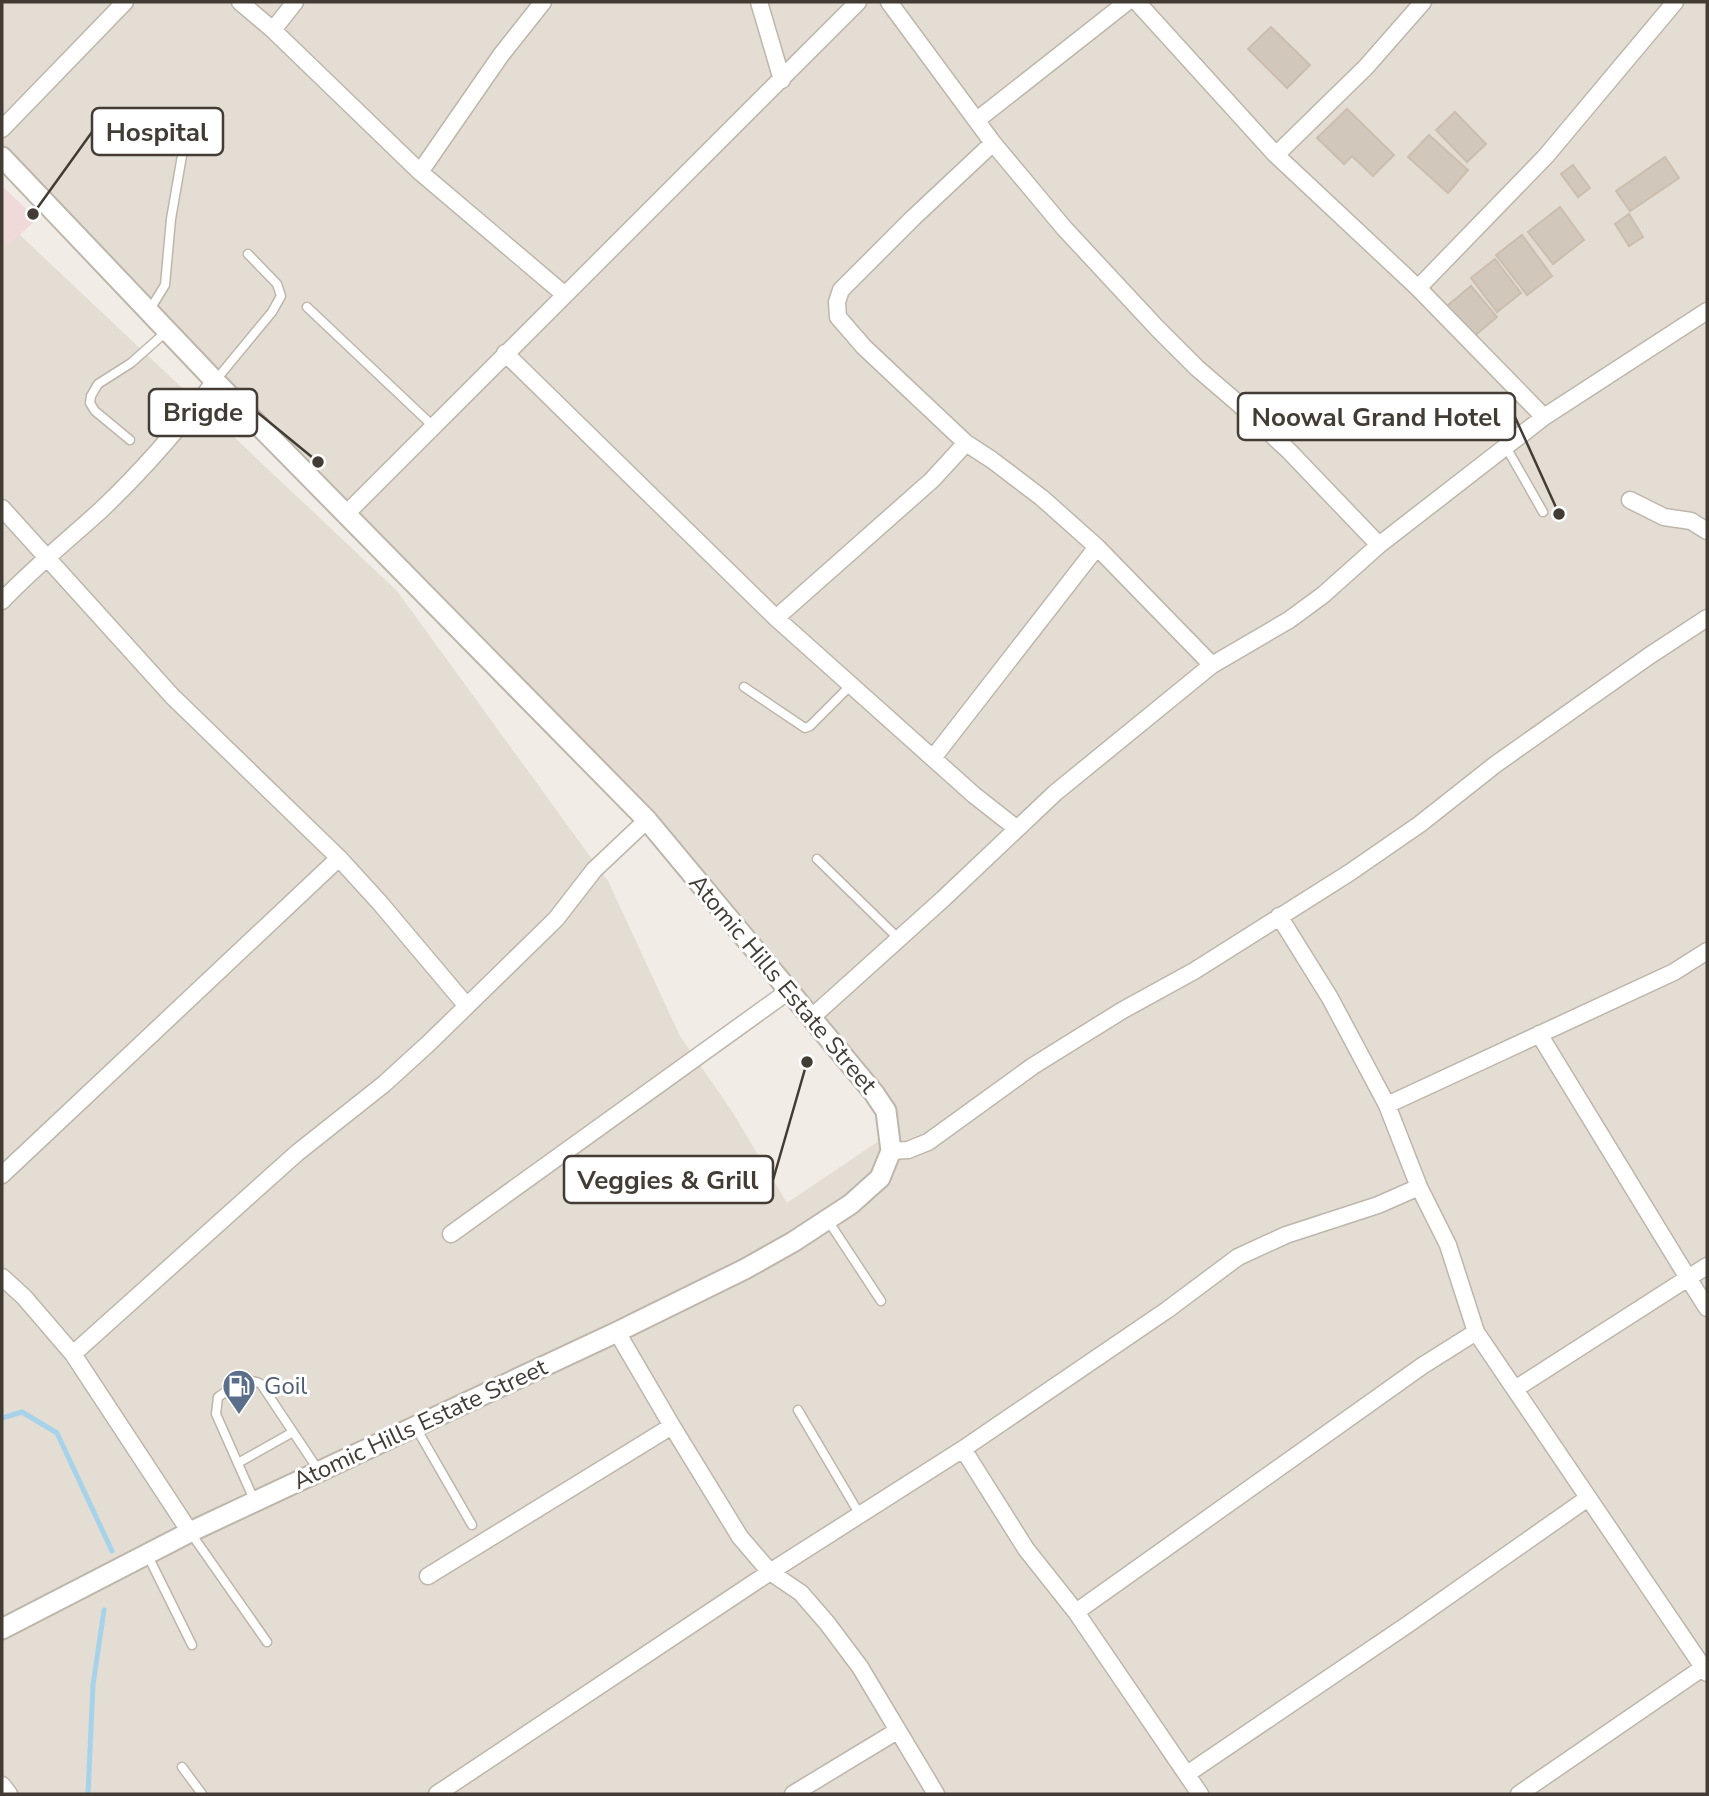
<svg xmlns="http://www.w3.org/2000/svg" width="1709" height="1796" font-family="'Nunito Sans',sans-serif">
<style>
.residential{fill:#e4ddd3}
.medical{fill:#f0dad9}
.lines{fill:none;stroke-linecap:round;stroke-linejoin:round}
.stream{stroke:#a6d3e9;stroke-width:5}
.building{fill:#d1c7bb;stroke:#cbbeaf;stroke-width:2}
.service-casing{stroke:#beb6ab;stroke-width:11}
.minor-casing{stroke:#beb6ab;stroke-width:19}
.tertiary-casing{stroke:#beb6ab;stroke-width:23}
.service{stroke:#fff;stroke-width:8}
.minor{stroke:#fff;stroke-width:16}
.tertiary{stroke:#fff;stroke-width:19}
.labels{text-anchor:middle;dominant-baseline:central;stroke-width:6;stroke-linejoin:round;paint-order:stroke}
.street-label{font-size:24px;fill:#423c35;stroke:#fff}
.service-label{font-size:24px;fill:#4e5e75;stroke:#fff;text-anchor:start}
.leader{fill:none;stroke:#423c35;stroke-width:2.5}
.callout-dot{fill:#423c35;stroke:#fff;stroke-width:2.5}
.callout{fill:#fff;stroke:#423c35;stroke-width:2.5}
.callout-label{font-size:26px;text-anchor:middle;font-weight:bold;fill:#423c35}
</style>
<rect width="100%" height="100%" fill="#f1ece5"/>
<path class="residential" d="M2 2H1707V1794H2V218L397 591 608 881 680 1036 733 1113 787 1203 889 1134 887 1120 638 811 2 157Z"/>
<path class="medical" d="M2 186 37 219 2 251Z"/>
<g class="lines">
<path class="stream" d="M2 1418 22 1412 57 1433 112 1551
M88 1794 93 1685 104 1610"/>
</g>
<path class="building" d="M1271 27 1310 65 1287 88 1248 49Z
M1347 109 1394 155 1373 176 1352 156 1344 164 1317 138Z
M1455 112 1486 144 1467 162 1436 130Z
M1429 135 1468 170 1448 193 1408 157Z
M1665 157 1679 178 1630 211 1616 191Z
M1573 165 1590 188 1578 197 1561 174Z
M1560 207 1584 240 1553 264 1528 232Z
M1629 214 1643 237 1629 246 1615 224Z
M1522 235 1552 276 1527 295 1496 255Z
M1495 259 1521 293 1497 312 1471 278Z
M1471 286 1497 317 1473 337 1447 306Z"/>
<g class="lines">
<defs>
<path id="service" d="M307 307 434 427
M149 311 165 285 171 219 184 144 183 117
M215 381 272 312 281 296 277 284 248 254
M130 440 95 411 90 403 91 396 98 384 131 363 167 331
M1506 447 1543 512
M744 687 805 728 810 726 851 685
M817 859 898 938
M827 1219 881 1301
M798 1410 860 1515
M415 1426 472 1525
M238 1463 293 1432
M255 1502 216 1414 218 1397C232 1388 245 1375 261 1384L319 1471
M190 1532 267 1642
M147 1554 192 1645
M182 1767 202 1794"/>
<path id="minor" d="M240 2 273 30 420 172 565 295
M759 2 782 80
M889 2 993 143 1064 228 1157 328 1197 368 1240 405 1289 451 1379 545
M1137 2 1276 155 1418 288 1544 417
M273 30 295 2
M977 120 1127 2
M2 129 125 2
M993 143 913 218 841 290 837 302 838 317 864 347 966 443 992 460 1042 498 1097 547 1212 665
M1276 155 1366 67 1423 2
M420 172 501 55 543 2
M1418 288 1546 156 1675 2
M505 353 776 618 974 795 1016 828
M1630 500 1664 517 1691 521 1707 531
M2 508 172 696 339 858 380 903 466 1005
M345 515 858 2
M2 601C33 568 68 540 101 510 141 472 182 425 215 381
M776 618 932 480 966 443
M933 758 1097 547
M1279 916 1330 998 1387 1105 1419 1187 1448 1245 1476 1332 1707 1673
M812 1017 943 899 1055 793 1212 665 1289 620 1323 595 1379 545 1544 417 1707 311
M1539 1034 1688 1278 1707 1266
M1387 1105 1674 972 1707 951
M891 1151 908 1150 928 1142 1033 1066 1123 1010 1194 971 1349 873 1420 824 1496 764 1649 656 1707 618
M2 1175 339 858
M451 1234 790 990
M2 1277 24 1297 73 1354 190 1532
M617 1332 672 1426 740 1537 770 1572 801 1593 827 1623 860 1667 936 1794
M73 1354 297 1153 384 1084 429 1043 556 919 594 870 647 820
M1515 1389 1688 1278 1707 1308
M963 1449 1026 1549 1076 1612 1200 1794
M428 1576 672 1426
M1076 1612 1422 1366 1476 1332
M1187 1774 1407 1625 1588 1498
M2 1785 9 1794
M437 1794 770 1572 963 1449 1167 1310 1238 1257 1286 1235 1378 1205 1419 1187
M793 1794 897 1731
M1519 1794 1704 1667"/>
<path id="tertiary" d="M2 157 215 381 647 820 874 1093 886 1111 891 1151 880 1178 851 1204 793 1242 745 1269 617 1332 190 1532 2 1629"/>
</defs>
<use href="#service" class="service-casing"/>
<use href="#minor" class="minor-casing"/>
<use href="#tertiary" class="tertiary-casing"/>
<use href="#service" class="service"/>
<use href="#minor" class="minor"/>
<use href="#tertiary" class="tertiary"/>
</g>
<defs>
<symbol id="fuel-pin" viewBox="-11 -11 22 30"><path d="M0 17L-7.5 6A9.5 9.5 0 1 1 7.5 6Z" fill="#5c6f8a" stroke="#fff"/><path d="M-5.5-6h7V0h2V4h1.3V-2.5L3-4.5l.8-.8L6-3V5H2.5V1h-1V6h-7ZM-4.2-4.7v3.2H.2V-4.7Z" fill="#fff"/></symbol>
</defs>
<g fill-rule="evenodd">
<use href="#fuel-pin" x="220" y="1367" width="38" height="52"/>
</g>
<g class="labels">
<g class="street-label">
<text transform="translate(783 984) rotate(50)">Atomic Hills Estate Street</text>
<text transform="translate(420 1424) rotate(-25)">Atomic Hills Estate Street</text>
</g>
<g class="service-label">
<text x="264" y="1386">Goil</text>
</g>
</g>
<path class="leader" d="M33 214L92 132M318 462L257 412M1559 514L1515 417M807 1062L773 1180"/>
<g class="callout-dot">
<circle cx="33" cy="214" r="7"/>
<circle cx="318" cy="462" r="7"/>
<circle cx="1559" cy="514" r="7"/>
<circle cx="807" cy="1062" r="7"/>
</g>
<g class="callout">
<rect x="92" y="108" width="131" height="47" rx="7"/>
<rect x="149" y="389" width="108" height="47" rx="7"/>
<rect x="1238" y="393" width="277" height="47" rx="7"/>
<rect x="564" y="1156" width="209" height="47" rx="7"/>
</g>
<g class="callout-label">
<text x="157" y="141">Hospital</text>
<text x="203" y="421">Brigde</text>
<text x="1376" y="426">Noowal Grand Hotel</text>
<text x="668" y="1189">Veggies &amp; Grill</text>
</g>
<rect width="1709" height="1796" fill="none" stroke="#423c35" stroke-width="7"/>
</svg>
